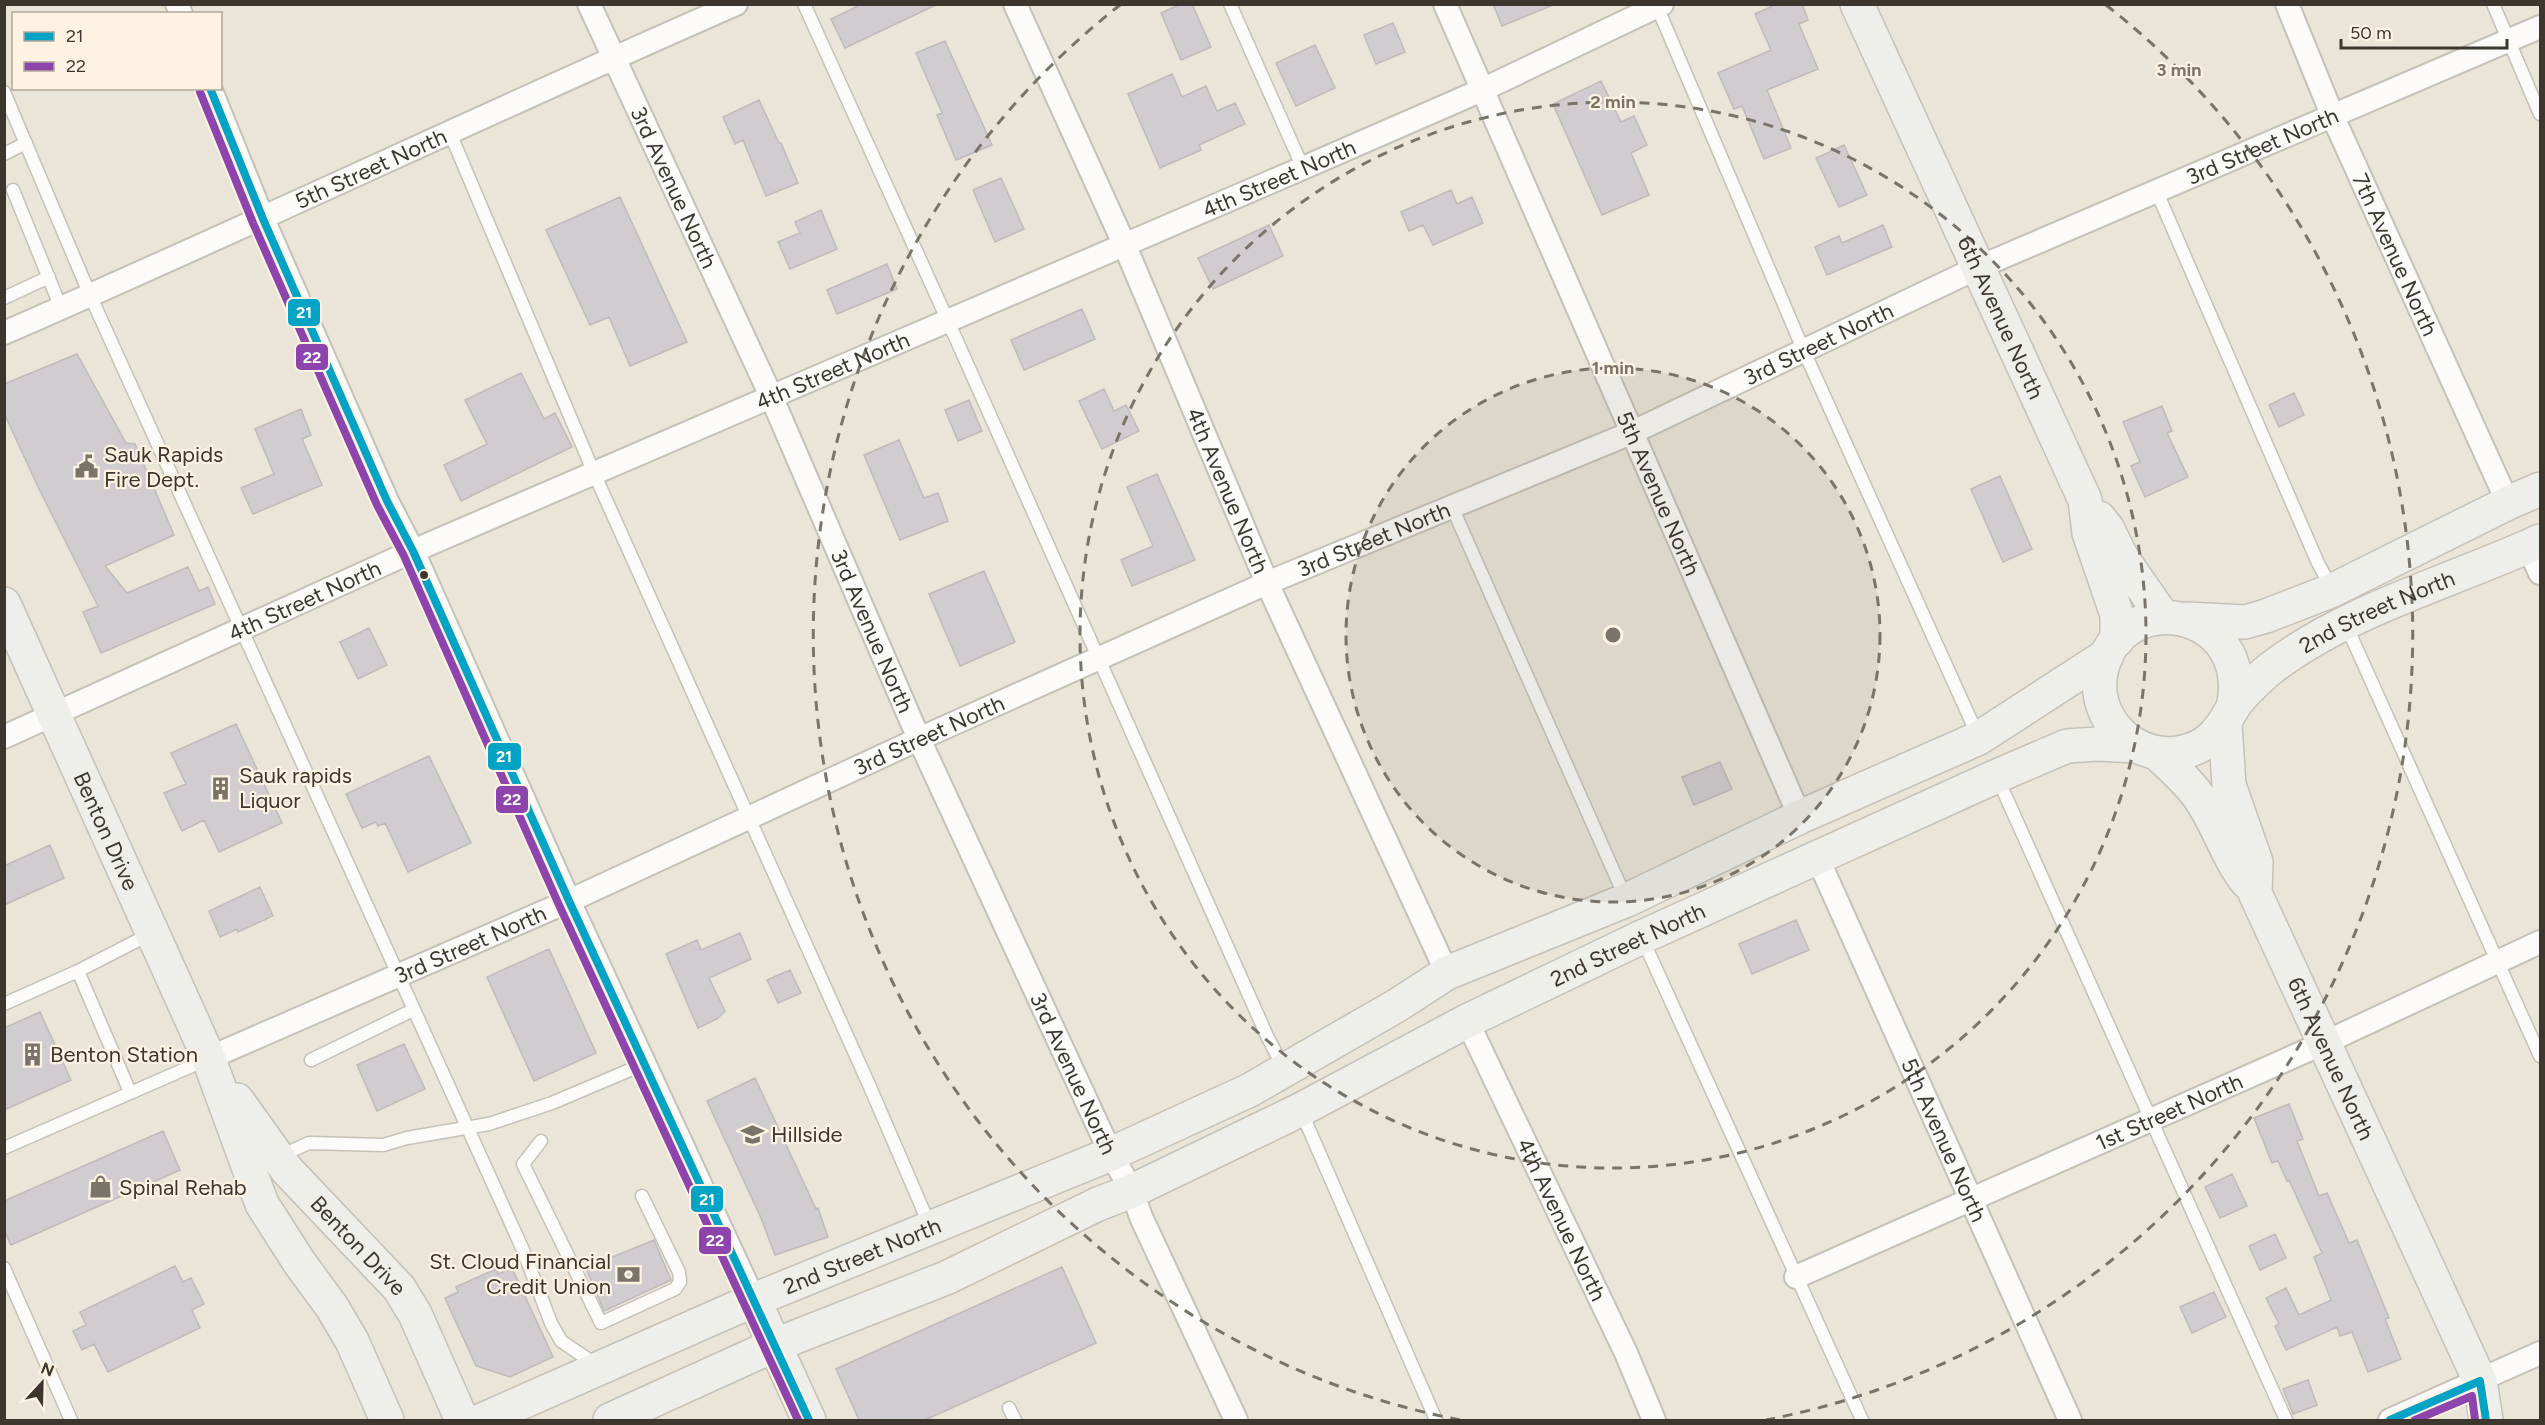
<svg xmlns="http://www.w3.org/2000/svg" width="2545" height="1425" font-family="Figtree,sans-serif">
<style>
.building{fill:#d0ccd0;stroke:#bebbba;stroke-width:1.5}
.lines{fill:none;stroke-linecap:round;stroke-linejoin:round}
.lane-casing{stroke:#c6c1b8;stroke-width:15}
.street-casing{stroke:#c6c1b8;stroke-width:26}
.secondary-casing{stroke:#c6c1b8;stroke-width:36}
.lane{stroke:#fcfbf9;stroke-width:12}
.street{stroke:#fcfbf9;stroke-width:22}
.secondary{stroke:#eeeeea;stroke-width:33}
.bus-1-casing{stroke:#fef3e2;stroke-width:12}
.bus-2-casing{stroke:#fef3e2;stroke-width:12}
.bus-1{stroke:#03a3c6;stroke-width:8}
.bus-2{stroke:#8e44ad;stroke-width:8}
.ring{fill:none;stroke:#79736a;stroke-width:3;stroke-dasharray:10 8}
.bus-dot{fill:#3c362e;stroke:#fef3e2;stroke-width:2}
.labels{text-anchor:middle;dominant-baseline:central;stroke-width:4.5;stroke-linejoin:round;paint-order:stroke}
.street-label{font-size:22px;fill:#3c362e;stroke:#fef3e2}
.poi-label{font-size:22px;fill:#3c362e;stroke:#fef3e2;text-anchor:start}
.centre{fill:#79736a;stroke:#fef3e2;stroke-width:3}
.ring-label{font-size:18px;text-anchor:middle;font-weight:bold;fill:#79736a;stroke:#fef3e2;stroke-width:4.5;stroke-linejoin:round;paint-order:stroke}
.line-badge{stroke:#fef3e2;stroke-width:2}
.badge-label{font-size:16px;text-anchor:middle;font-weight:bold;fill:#fff}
</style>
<rect width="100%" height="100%" fill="#ebe4d8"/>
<path class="building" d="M862 4H938L845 48 831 19Z
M1181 4H1192L1211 47 1181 60 1161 13Z
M1493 4H1553V5L1502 26Z
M1777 4H1802L1808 20 1799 24 1818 69 1767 90 1791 148 1764 159 1742 106 1734 109 1718 73 1771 50 1755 14Z
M1393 23 1405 52 1376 64 1364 35Z
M945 41 992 145 956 160 937 115 942 113 916 53Z
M1315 45 1335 88 1296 106 1276 63Z
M1172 74 1182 97 1206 86 1217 111 1235 103 1245 124 1199 145 1201 150 1160 168 1128 94Z
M1601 81 1621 122 1634 116 1647 145 1631 153 1649 195 1602 215 1553 104Z
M759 100 779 143H781L798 183 766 196 743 140 735 144 723 117Z
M1844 145 1867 195 1839 207 1816 158Z
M1001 178 1024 229 995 242 973 190Z
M1451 190 1457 204 1472 197 1483 223 1433 245 1423 225 1409 231 1401 212Z
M620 197 687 342 630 366 609 317 590 325 546 230Z
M821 210 837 249 790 269 778 242 800 233 795 222Z
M1269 225 1283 256 1213 289 1198 258Z
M1883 225 1892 247 1827 275 1815 247 1839 236 1842 243Z
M887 264 897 289 837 314 827 290Z
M1082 309 1095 339 1024 370 1011 340Z
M77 354 126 443 135 444 174 535 105 566 127 593 188 567 199 591 208 587 215 604 101 653 83 612 98 606 39 489 4 413V384Z
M521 373 544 419 555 413 572 447 461 501 444 465 487 444 465 400Z
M1104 389 1114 411 1126 405 1139 431 1102 449 1079 401Z
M2294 393 2304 415 2279 427 2269 405Z
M969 400 982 431 958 441 945 410Z
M2162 406 2172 431 2167 433 2188 477 2145 497 2131 466 2140 462 2123 422Z
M301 409 311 435 302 439 322 485 253 514 241 488 274 474 255 429Z
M899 440 924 498 938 493 948 521 900 540 864 455Z
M1157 474 1195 560 1132 586 1121 560 1153 546 1127 487Z
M2000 476 2032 549 2003 562 1971 489Z
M984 571 1015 642 960 666 929 594Z
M369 628 387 665 358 679 340 642Z
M236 724 282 823 219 852 204 820 182 831 164 793 186 784 171 753Z
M429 756 471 843 408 872 385 823 378 826 376 822 362 828 346 794Z
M1720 762 1732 789 1694 805 1682 777Z
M50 845 64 878 4 905V866Z
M260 887 273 916 238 932 237 929 220 937 209 911Z
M1796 920 1809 950 1752 974 1739 944Z
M740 933 751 959 709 978 725 1011 717 1019 698 1028 666 954 697 940 701 950Z
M549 949 596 1053 534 1081 487 977Z
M790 970 801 993 778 1003 767 980Z
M40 1012 71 1080 4 1110V1028Z
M404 1044 425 1089 377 1111 357 1065Z
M755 1078 816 1209 818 1208 828 1237 775 1255 761 1218 707 1101Z
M2289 1104 2303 1139 2297 1141 2319 1196 2327 1193 2349 1243 2357 1240 2389 1318 2385 1319 2401 1359 2368 1372 2352 1332 2340 1336 2337 1327 2286 1350 2275 1326 2279 1324 2266 1298 2286 1288 2299 1315 2331 1300 2314 1257 2322 1253 2289 1180 2287 1181 2278 1161 2272 1163 2254 1118Z
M163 1131 180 1170 11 1245 4 1230V1201Z
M2232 1174 2247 1206 2220 1218 2205 1187Z
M2275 1234 2286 1258 2260 1270 2249 1246Z
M654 1240 671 1280 604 1311 586 1268Z
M175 1266 183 1282 191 1278 204 1304 192 1310 200 1328 108 1372 94 1344 82 1350 73 1331 86 1325 80 1312Z
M1062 1267 1096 1343 925 1420H859L836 1369Z
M512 1268 553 1357 510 1377 476 1366 445 1298 458 1292 456 1287 496 1269 498 1274Z
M2214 1292 2226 1317 2192 1333 2180 1307Z
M2308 1380 2317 1405 2293 1414 2283 1389Z"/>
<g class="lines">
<defs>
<path id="lane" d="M804 4 948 321 1268 1038 1284 1068
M1230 4 1303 168
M1656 4 1803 349 1978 736
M2493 4 2540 114
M4 92 90 295 523 1250 551 1323 561 1341 595 1364
M450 133 594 473 870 1087 930 1226
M4 154 26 143
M13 190 61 308
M2156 190 2318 563 2332 589
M4 298 49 277
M1452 507 1626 899
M2346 625 2540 1056
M1997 777 2286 1420
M1642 938 1862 1420
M78 971 130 1092
M4 1004 78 971 152 933
M311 1060 413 1010
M1301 1111 1436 1420
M541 1141 523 1164 601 1323 675 1289 680 1282 679 1272 642 1196
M4 1148 208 1059
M278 1157 309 1143 383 1145 407 1138 489 1124 552 1103 644 1064
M4 1268 71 1420
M1009 1408 1015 1420"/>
<g id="street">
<path d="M177 4 181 14"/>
<path id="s1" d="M589 4 771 396 919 739 1111 1154 1132 1191 1141 1217 1236 1420"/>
<path id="s2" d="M1015 4 1125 246 1267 583 1447 973"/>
<path id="s3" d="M1445 4 1800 817"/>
<path id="s4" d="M2287 4 2333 117 2508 503"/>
<path d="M210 88 263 219 387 501 413 551 569 901 754 1300"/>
<path id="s5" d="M4 333C250 226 491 111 736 4"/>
<path d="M2528 547 2540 573"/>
<path id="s6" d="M4 737 413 551 1303 168 1482 90 1662 4"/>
<path id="s7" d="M1818 859 2070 1420"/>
<path id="s8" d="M1467 1021 1626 1353 1654 1420"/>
<path id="s9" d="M209 1058 569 901 919 739 1267 583 1631 433 1977 268 2540 27"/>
<path id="s10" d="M1796 1277 2324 1043 2540 942"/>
<path d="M2390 1420 2540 1353"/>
</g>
<g id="secondary">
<path id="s11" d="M1857 4 2085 500 2089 533 2117 615V640"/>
<path d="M2099 518 2107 528 2122 558 2163 617"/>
<path id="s12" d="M4 604 207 1054 262 1204 299 1262 332 1307 352 1341 387 1420"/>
<path d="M2187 619 2245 622 2266 616 2333 590 2508 503 2540 489"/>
<path id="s13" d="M2233 708C2255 608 2120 584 2101 672 2091 719 2136 763 2183 752 2208 747 2221 730 2232 709 2238 698 2260 677 2270 669 2346 610 2453 581 2540 541"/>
<path id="s14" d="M2225 724 2229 785 2256 862 2255 893 2480 1381 2486 1420"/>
<path d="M2157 753C2171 767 2188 781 2199 797 2218 824 2227 857 2247 882"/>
<path id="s15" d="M237 1100 287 1170 399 1288 415 1314 462 1420"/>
<path d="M754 1300 809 1420"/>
<path id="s16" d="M482 1420 754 1300 1111 1154 1250 1090 1396 1006 1447 973 1627 900 1800 817 1979 738 2107 655"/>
<path id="s17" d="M610 1420 775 1345 946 1278 1098 1204 1132 1191 1300 1110 1467 1021 1642 937 1997 776 2067 746 2097 744 2137 746"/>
</g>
</defs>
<use href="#lane" class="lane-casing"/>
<use href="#street" class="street-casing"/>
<use href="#secondary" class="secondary-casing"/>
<use href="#lane" class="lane"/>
<use href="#street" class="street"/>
<use href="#secondary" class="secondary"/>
<defs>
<path id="bus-1" d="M210 88 263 219 387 501 413 551 569 901 809 1420
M2390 1420 2480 1381 2486 1420"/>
<path id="bus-2" d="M200 92 253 223 377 505 404 556 559 905 798 1420
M2415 1420 2472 1396 2475 1420"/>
</defs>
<use href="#bus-1" class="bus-1-casing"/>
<use href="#bus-2" class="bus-2-casing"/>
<use href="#bus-1" class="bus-1"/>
<use href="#bus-2" class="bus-2"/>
</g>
<circle cx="1613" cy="635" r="267" fill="#79736a" fill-opacity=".12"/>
<g class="ring">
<circle cx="1613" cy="635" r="267"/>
<circle cx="1613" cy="635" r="533"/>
<path d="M1460 1420A800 800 0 0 1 1120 5M2106 5A800 800 0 0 1 1766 1420"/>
</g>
<defs>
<symbol id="civic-bare" viewBox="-9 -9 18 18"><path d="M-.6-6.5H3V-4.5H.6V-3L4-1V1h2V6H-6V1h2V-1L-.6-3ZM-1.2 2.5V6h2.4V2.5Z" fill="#79736a" stroke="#fef3e2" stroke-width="2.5" paint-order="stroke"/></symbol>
<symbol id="building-bare" viewBox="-9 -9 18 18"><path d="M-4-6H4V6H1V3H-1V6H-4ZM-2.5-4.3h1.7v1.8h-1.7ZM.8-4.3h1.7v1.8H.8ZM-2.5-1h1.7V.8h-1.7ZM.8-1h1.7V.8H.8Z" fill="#79736a" stroke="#fef3e2" stroke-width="2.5" paint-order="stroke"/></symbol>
<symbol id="school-bare" viewBox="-9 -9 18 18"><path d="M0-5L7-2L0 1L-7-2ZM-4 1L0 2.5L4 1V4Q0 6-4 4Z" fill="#79736a" stroke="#fef3e2" stroke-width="2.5" paint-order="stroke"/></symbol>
<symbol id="shop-bare" viewBox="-9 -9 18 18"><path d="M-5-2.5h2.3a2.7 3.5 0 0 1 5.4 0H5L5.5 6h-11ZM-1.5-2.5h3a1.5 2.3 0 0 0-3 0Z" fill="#79736a" stroke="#fef3e2" stroke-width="2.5" paint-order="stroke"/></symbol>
<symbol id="bank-bare" viewBox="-9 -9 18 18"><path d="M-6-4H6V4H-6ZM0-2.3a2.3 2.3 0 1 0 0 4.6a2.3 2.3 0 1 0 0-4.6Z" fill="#79736a" stroke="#fef3e2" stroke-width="2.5" paint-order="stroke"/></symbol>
</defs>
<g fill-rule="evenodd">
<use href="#civic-bare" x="70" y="450" width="33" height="33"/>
<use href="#building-bare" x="204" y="772" width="33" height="33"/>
<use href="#building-bare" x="16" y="1038" width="33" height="33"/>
<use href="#school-bare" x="736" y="1118" width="33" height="33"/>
<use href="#shop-bare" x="84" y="1170" width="33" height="33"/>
<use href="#bank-bare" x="612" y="1258" width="33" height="33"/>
</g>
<circle class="bus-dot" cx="424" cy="575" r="5"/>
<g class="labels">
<g class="street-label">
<text stroke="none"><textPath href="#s9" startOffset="2247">3rd Street North</textPath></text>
<text stroke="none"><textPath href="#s5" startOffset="402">5th Street North</textPath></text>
<text stroke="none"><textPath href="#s6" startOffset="1392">4th Street North</textPath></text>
<text stroke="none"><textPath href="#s1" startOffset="202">3rd Avenue North</textPath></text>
<text stroke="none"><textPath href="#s4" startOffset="273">7th Avenue North</textPath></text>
<text stroke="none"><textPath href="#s11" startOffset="345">6th Avenue North</textPath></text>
<text stroke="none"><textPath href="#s9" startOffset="1761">3rd Street North</textPath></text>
<text stroke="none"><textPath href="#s6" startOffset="906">4th Street North</textPath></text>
<text stroke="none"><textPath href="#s2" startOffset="531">4th Avenue North</textPath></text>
<text stroke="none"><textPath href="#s3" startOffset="534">5th Avenue North</textPath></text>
<text stroke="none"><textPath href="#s9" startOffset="1275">3rd Street North</textPath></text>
<text stroke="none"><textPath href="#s6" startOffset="330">4th Street North</textPath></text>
<text stroke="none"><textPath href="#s13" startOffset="603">2nd Street North</textPath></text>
<text stroke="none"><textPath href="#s1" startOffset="688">3rd Avenue North</textPath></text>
<text stroke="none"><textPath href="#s9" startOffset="789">3rd Street North</textPath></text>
<text stroke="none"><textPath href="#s12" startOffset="249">Benton Drive</textPath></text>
<text stroke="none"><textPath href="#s9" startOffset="285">3rd Street North</textPath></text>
<text stroke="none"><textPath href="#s17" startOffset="1124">2nd Street North</textPath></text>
<text stroke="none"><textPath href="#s14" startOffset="356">6th Avenue North</textPath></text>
<text stroke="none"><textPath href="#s1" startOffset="1174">3rd Avenue North</textPath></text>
<text stroke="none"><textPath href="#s10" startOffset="408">1st Street North</textPath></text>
<text stroke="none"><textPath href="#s7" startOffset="308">5th Avenue North</textPath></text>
<text stroke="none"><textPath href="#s8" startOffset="220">4th Avenue North</textPath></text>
<text stroke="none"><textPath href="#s15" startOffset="190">Benton Drive</textPath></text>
<text stroke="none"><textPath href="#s16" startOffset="414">2nd Street North</textPath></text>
</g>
<g class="poi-label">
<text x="104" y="454">Sauk Rapids<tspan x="104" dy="25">Fire Dept.</tspan></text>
<text x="239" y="775">Sauk rapids<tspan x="239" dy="25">Liquor</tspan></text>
<text x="50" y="1054">Benton Station</text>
<text x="771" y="1134">Hillside</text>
<text x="119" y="1187">Spinal Rehab</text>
<text x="611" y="1261" text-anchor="end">St. Cloud Financial<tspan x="611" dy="25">Credit Union</tspan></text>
</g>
</g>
<circle cx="1613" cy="635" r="9" class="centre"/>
<g class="ring-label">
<text x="2179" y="76">3 min</text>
<text x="1613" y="108">2 min</text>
<text x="1613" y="374">1 min</text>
</g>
<g class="line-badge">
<rect x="287" y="298" width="34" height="29" rx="6" fill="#03a3c6"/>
<rect x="295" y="343" width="34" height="28" rx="6" fill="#8e44ad"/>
<rect x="487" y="742" width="35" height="29" rx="6" fill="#03a3c6"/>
<rect x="495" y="785" width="34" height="29" rx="6" fill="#8e44ad"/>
<rect x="690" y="1185" width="34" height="28" rx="6" fill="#03a3c6"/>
<rect x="698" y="1226" width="34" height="29" rx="6" fill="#8e44ad"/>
</g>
<g class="badge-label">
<text x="304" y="318">21</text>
<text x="312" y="363">22</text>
<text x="504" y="762">21</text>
<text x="512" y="805">22</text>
<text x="707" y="1205">21</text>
<text x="715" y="1246">22</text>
</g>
<rect width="2545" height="1425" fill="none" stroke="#3c362e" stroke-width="12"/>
<rect x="12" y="12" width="210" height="78" fill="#fef3e2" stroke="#b0a79a" stroke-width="1.5"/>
<rect x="24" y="32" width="30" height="9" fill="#03a3c6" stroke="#b0a79a" stroke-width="1.5"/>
<text x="66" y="42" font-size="18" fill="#3c362e">21</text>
<rect x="24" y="62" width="30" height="9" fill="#8e44ad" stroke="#b0a79a" stroke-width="1.5"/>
<text x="66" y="72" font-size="18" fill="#3c362e">22</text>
<g transform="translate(42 1383) rotate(22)" stroke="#fef3e2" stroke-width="4.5" paint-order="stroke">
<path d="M0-4.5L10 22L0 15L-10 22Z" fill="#3c362e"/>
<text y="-9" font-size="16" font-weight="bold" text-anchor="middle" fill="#3c362e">N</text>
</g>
<path d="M2341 39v9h166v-9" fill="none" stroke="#3c362e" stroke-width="3"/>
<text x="2350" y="39" font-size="18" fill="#3c362e" stroke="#fef3e2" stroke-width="4.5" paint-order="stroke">50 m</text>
</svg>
